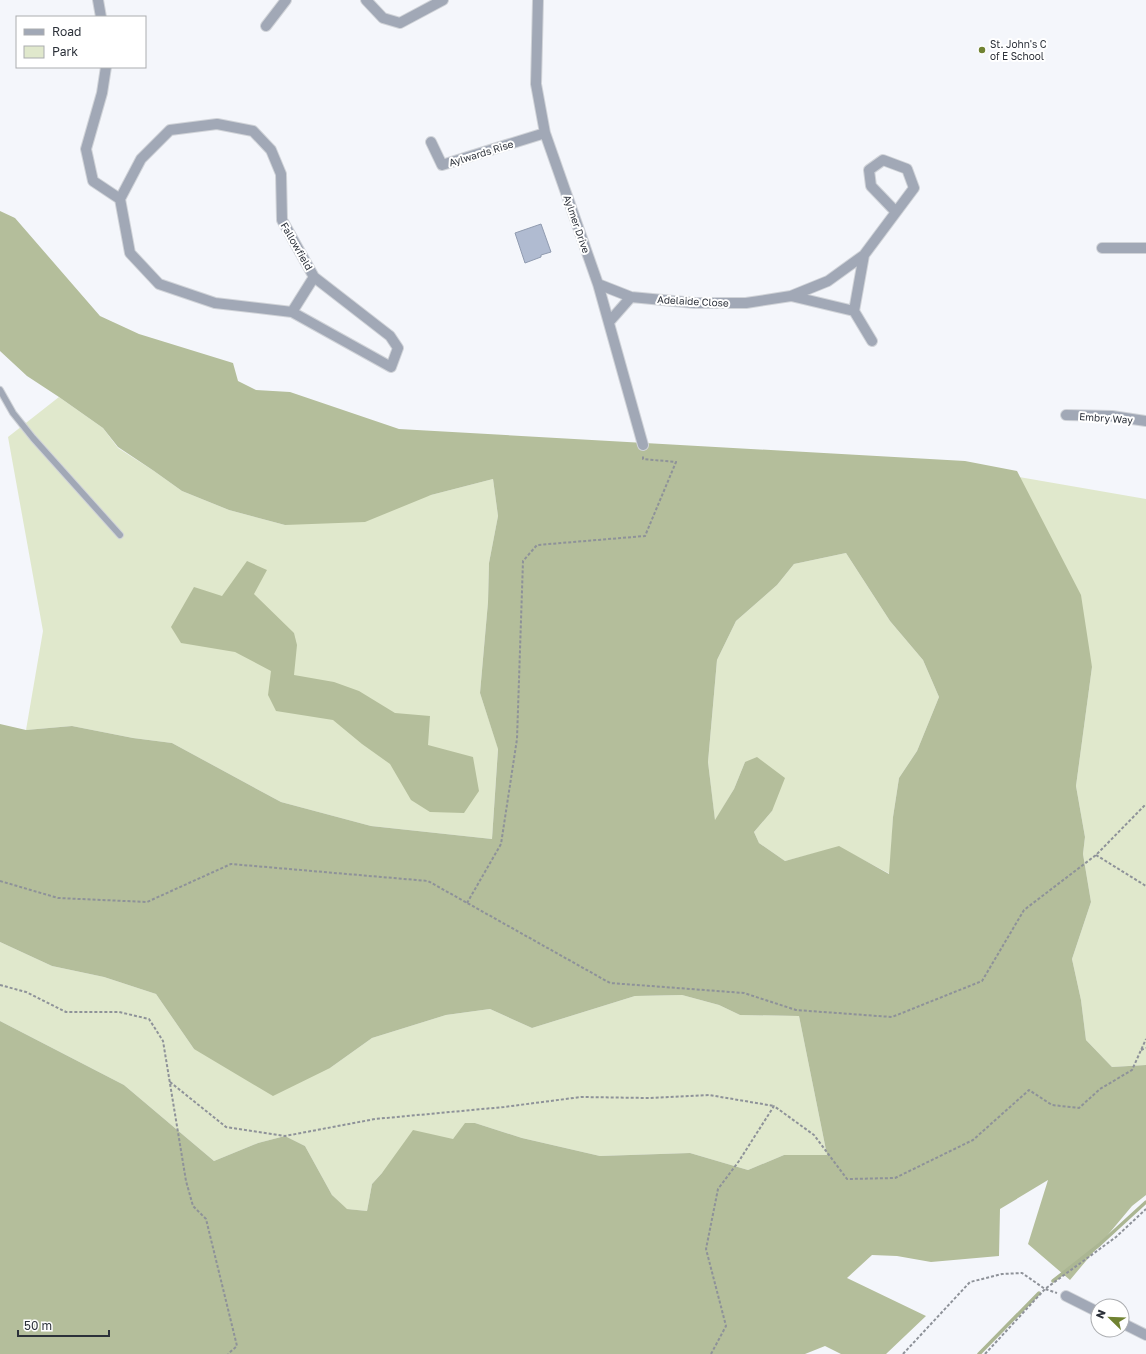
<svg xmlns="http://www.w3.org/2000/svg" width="1146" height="1354" font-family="'Golos Text',sans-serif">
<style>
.green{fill:#e0e8cc}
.forest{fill:#b4be9b;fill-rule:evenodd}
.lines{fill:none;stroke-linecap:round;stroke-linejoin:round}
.stream{stroke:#abb693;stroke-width:3.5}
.building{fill:#b0bbd1;stroke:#909bb0}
.lane-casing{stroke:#d0d3d8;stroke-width:8}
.street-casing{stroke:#d0d3d8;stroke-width:12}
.path{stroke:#8e9299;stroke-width:2;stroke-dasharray:3 2;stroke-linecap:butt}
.lane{stroke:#a1a8b6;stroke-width:6}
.street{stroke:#a1a8b6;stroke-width:10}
.poi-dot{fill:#708232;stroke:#fff;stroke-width:1.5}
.labels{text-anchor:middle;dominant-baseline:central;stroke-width:4;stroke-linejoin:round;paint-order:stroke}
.poi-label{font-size:10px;fill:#2c313a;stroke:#fff;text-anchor:start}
.street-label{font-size:10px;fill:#2c313a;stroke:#fff}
</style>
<rect width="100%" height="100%" fill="#f4f6fb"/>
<path class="green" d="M59 397 103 428 118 448 154 471 182 491 229 510 285 525 431 495 493 479 498 516 489 563 488 602 480 693 498 748 492 839 371 826 281 802 172 743 133 738 72 726 26 730 43 631 8 437Z
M1019 477 1146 499V1065L1112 1067 1086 1040 1081 1000 1072 959 1091 902 1083 854 1085 837 1076 786 1092 667Z
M846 553 890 621 923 660 939 697 917 751 899 778 893 817 890 874 839 847 785 861 759 843 754 832 772 811 745 762 734 789 715 821 708 762 717 660 736 621 777 585 794 564Z
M0 942 52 966 104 977 156 994 194 1049 330 1068 372 1038 446 1015 490 1009 532 1028 635 996 682 995 719 1005 740 1015 799 1016 827 1155H784L748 1170 690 1153 600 1156 522 1138 475 1123 453 1139 382 1173 372 1184 367 1211 346 1209 332 1195 305 1146 285 1136 258 1143 214 1161 124 1085 0 1021Z"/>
<path class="forest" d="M0 211 15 218 100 316 139 334 233 363 238 381 256 390 290 392 399 429 965 461 1017 471 1081 595 1092 667 1076 786 1085 837 1083 854 1091 902 1072 959 1081 1000 1086 1040 1112 1067 1146 1065V1195L1132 1206 1070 1280 1028 1244 1048 1180 1000 1209 999 1256 931 1262 897 1256 872 1255 847 1278 926 1316 886 1354H841L825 1346 805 1354H0V1021L124 1085 214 1161 258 1143 285 1136 305 1146 332 1195 347 1209 367 1211 372 1184 382 1173 413 1130 453 1139 465 1123H475L522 1138 600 1156 690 1153 748 1170 784 1155H827L799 1016 740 1015 719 1005 682 995 635 996 532 1028 490 1009 446 1015 372 1038 330 1068 273 1096 194 1049 156 994 104 977 52 966 0 942V724L26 730 72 726 133 738 172 743 281 802 371 826 492 839 498 749 480 693 488 602 489 563 498 516 493 479 431 495 365 522 285 525 229 510 182 491 154 471 118 447 103 428 59 397 27 376 0 351ZM846 553 890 621 923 660 939 697 917 751 899 778 893 817 889 874 839 846 785 861 759 843 754 832 772 811 785 778 757 757 745 762 734 789 715 820 708 762 717 660 736 621 777 585 794 564Z
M247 561 267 570 254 594 294 633 297 645 294 675 334 682 359 691 395 713 430 716 428 745 473 757 479 791 464 813 430 812 411 800 390 764 362 744 333 720 276 711 268 695 271 671 235 652 181 643 171 627 194 587 222 596Z"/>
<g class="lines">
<path class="stream" d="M1053 1281 1099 1245 1146 1202
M979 1354 1039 1293"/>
</g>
<path class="building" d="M541 224 551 252 541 255V257L525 263 515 233Z"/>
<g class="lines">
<defs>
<path id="lane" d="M0 390 13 413 33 438 120 535"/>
<path id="street" d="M98 0 101 17
M366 0 383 18 400 23 443 0
M538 0 536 84 545 133 598 284 643 445
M266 26 286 0
M106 67 102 93 86 149 93 181 120 199 130 253 159 284 215 303 292 312 391 367 398 348 390 336 314 277 282 220 281 174 271 150 253 131 217 124 170 130 141 159 120 199
M431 142 442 165 545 133
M1102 248H1146
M598 284 631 297 695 303H746L791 296 828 281 864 255 914 188 907 169 883 160 869 170 871 186 896 212
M791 296 854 311 872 341
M854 311 864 255
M292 312 314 277
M609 322 631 297
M1066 415 1112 416 1146 421
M1066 1296 1098 1312
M1122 1323 1146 1335"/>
</defs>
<use href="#lane" class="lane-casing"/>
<use href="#street" class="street-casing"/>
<path class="path" d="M1096 855 1146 886
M0 881 58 898 147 902 231 864 428 881 610 983 744 993 796 1010 892 1017 982 981 1024 910 1096 855 1146 804
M467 903 501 844 517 739 523 561 537 545 645 536 676 462 643 459V455
M0 985 26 992 66 1012H119L149 1019 163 1041 186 1181 193 1206 206 1219 237 1346 228 1354
M1141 1050 1146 1048
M170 1082 226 1127 285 1136 375 1119 504 1107 581 1097 649 1098 709 1095 774 1106
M711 1354 726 1326 706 1249 718 1189 739 1161 774 1106 814 1135 847 1179 895 1178 973 1140 1029 1090 1052 1105 1079 1108 1100 1089 1132 1070 1146 1039
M903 1354 970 1282 1002 1274 1022 1273 1045 1289 1057 1293
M985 1354 1045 1289 1116 1237 1146 1209"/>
<use href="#lane" class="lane"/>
<use href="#street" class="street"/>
</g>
<circle class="poi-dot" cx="982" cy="50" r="4"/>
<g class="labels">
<g class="poi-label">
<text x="990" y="44">St. John's C<tspan x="990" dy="12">of E School</tspan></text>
</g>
<g class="street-label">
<text transform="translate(481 153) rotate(-17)">Aylwards Rise</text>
<text transform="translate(577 224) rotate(71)">Aylmer Drive</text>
<text transform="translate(297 246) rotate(60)">Fallowfield</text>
<text transform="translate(693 301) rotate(3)">Adelaide Close</text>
<text transform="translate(1106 418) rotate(4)">Embry Way</text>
</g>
</g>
<rect x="16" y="16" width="130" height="52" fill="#ffffff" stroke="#abadb0"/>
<rect x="24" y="29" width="20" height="6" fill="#a1a8b6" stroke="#abadb0"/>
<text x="52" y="36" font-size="12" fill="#2c313a">Road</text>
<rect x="24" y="46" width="20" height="12" fill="#e0e8cc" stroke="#abadb0"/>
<text x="52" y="56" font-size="12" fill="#2c313a">Park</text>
<g transform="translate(1110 1318) rotate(293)"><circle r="19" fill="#ffffff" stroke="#abadb0"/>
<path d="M0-3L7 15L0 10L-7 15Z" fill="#708232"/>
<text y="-6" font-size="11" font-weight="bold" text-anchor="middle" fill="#2c313a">N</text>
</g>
<path d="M18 1330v6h91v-6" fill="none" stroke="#2c313a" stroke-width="2"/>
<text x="24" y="1330" font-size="12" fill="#2c313a" stroke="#ffffff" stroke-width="3" paint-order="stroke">50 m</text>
</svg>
